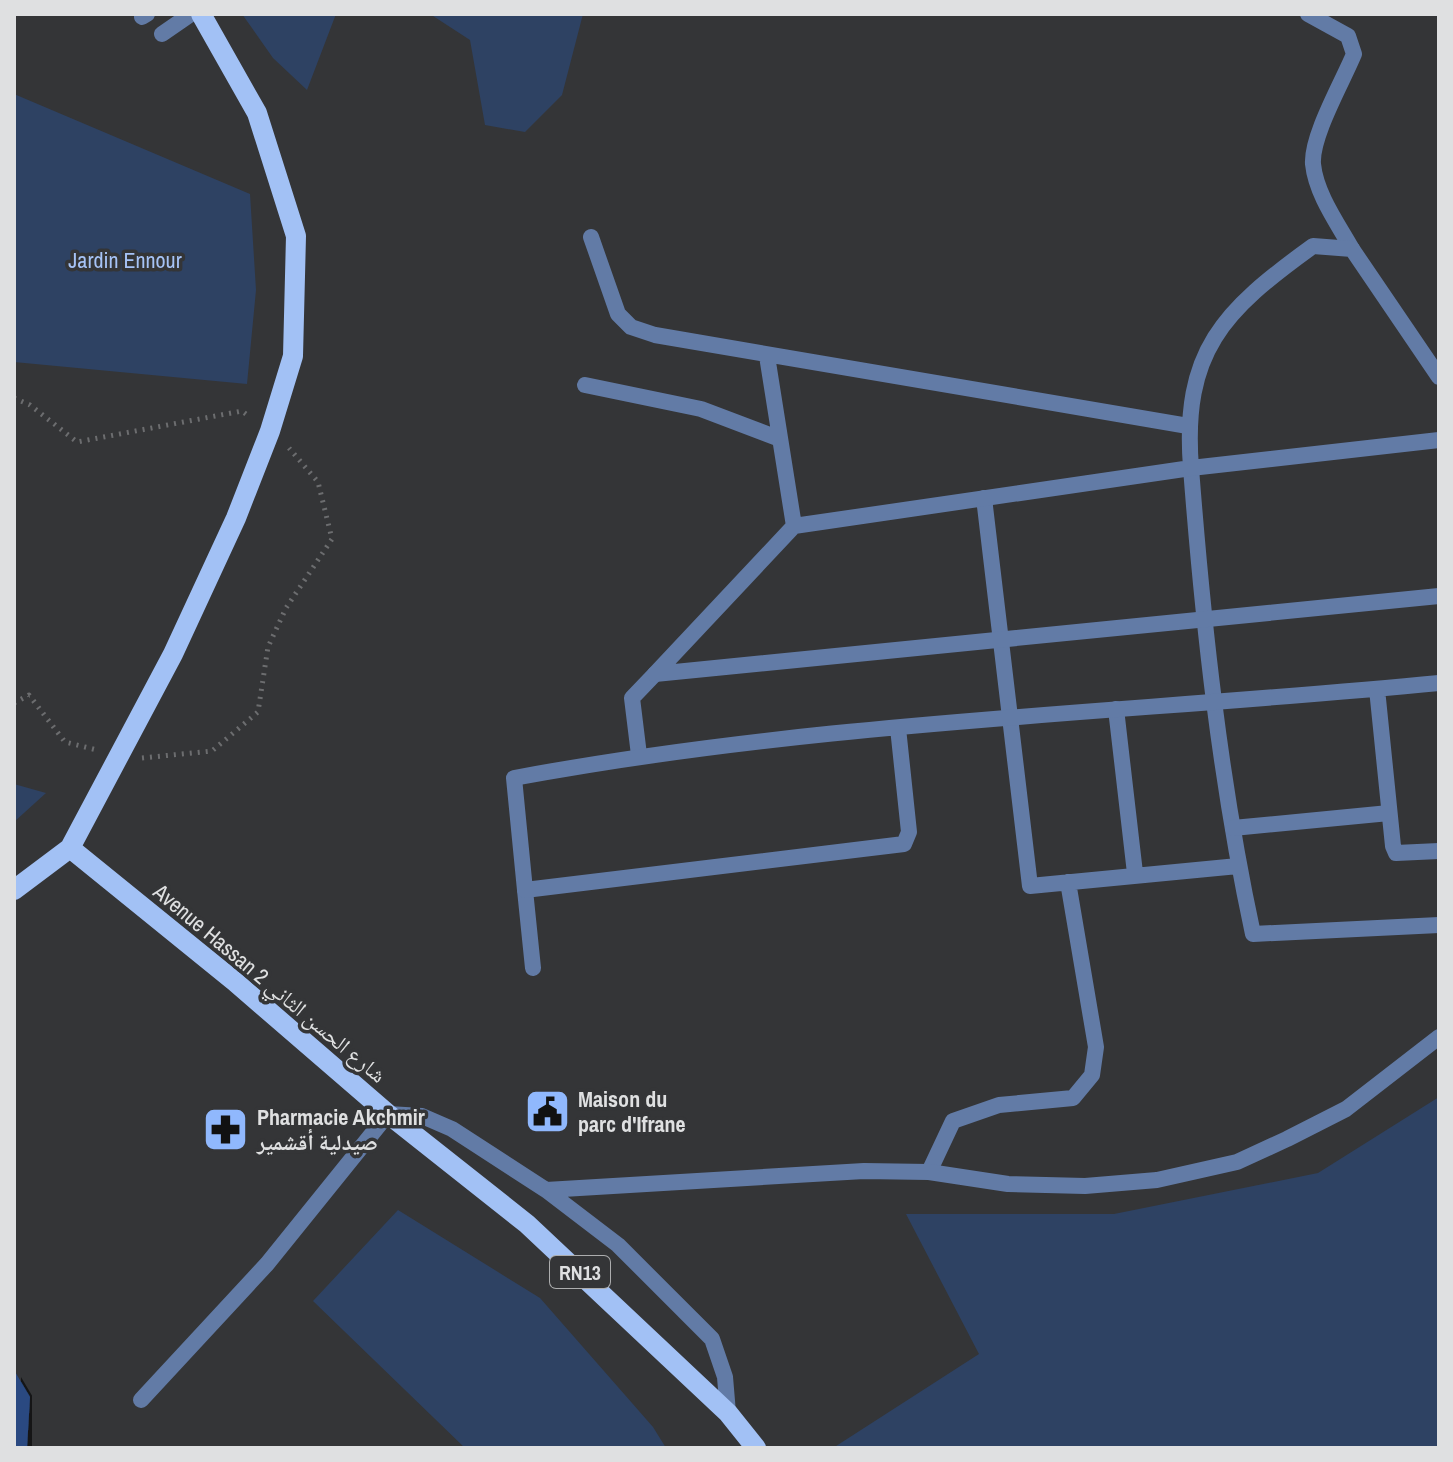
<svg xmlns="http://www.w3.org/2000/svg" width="1453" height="1462" font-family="'Archivo Narrow','Noto Naskh Arabic',sans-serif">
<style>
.green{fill:#2e4263}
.building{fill:#294981;filter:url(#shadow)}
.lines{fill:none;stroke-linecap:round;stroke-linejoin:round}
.path{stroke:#6c6d6f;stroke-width:5;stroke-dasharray:2 6;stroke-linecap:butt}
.service{stroke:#627ba6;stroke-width:16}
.pedestrian{stroke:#627ba6;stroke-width:16}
.minor{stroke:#627ba6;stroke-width:16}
.primary{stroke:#a2c1f5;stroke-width:20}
.labels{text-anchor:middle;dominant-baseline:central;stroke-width:7;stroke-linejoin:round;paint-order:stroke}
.shield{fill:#343537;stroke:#acadae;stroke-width:2}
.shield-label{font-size:20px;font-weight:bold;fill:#dfe0e1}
.park-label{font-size:22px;fill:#a6c3f6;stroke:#343537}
.street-label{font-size:22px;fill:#dfe0e1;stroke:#343537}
.poi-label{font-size:22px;font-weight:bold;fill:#dfe0e1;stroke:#343537;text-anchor:start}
</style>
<defs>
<filter id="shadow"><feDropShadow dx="7" dy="7" stdDeviation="0" flood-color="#0009"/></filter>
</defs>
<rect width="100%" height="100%" fill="#343537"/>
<path class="green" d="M242 14H336L307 90 273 58Z
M430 14H583L562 95 525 132 485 125 470 40Z
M14 94 250 194 256 290 247 384 14 362Z
M14 784 46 793 14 822Z
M1439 1097V1448H833L979 1354 906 1214H1114L1318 1173Z
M398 1210 540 1298 653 1427 666 1448H465L313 1301Z"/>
<path class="building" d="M14 1370 30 1397 27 1448H14Z"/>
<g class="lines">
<path class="path" d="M14 398 30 405 77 442 242 411 250 417
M14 703 29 695 65 742 97 750
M142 758 212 751 258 712 268 647 286 608 332 539 318 482 289 448"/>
<path class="service" d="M1308 14 1348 36 1354 54C1343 81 1311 136 1313 164 1316 194 1338 224 1352 249
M142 17 147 14
M162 34 191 14
M141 1400 267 1264 388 1114"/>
<path class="pedestrian" d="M1191 468C1203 624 1220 781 1253 934L1439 925
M984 498 1030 886 1238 866
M1116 709 1135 873
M639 755 632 698 655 674
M525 890 533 968
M929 1172 953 1121 999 1105 1073 1098 1092 1075 1096 1047 1068 882"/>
<path class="minor" d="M591 237 618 314 631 327 655 335 1188 426
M767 356 794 526
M585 385 701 409 780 439
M1191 468C1182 351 1223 311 1313 246L1352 249 1439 377
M655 674 794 526 1191 468 1439 440
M655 674 1439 596
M1377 689 1393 846 1396 853 1439 851
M898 728 909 832 904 844 525 890 514 778C819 721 1130 713 1439 683
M1233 828 1389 813
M388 1114 422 1116 452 1129 546 1190 618 1245 712 1339 725 1377 728 1413
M546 1190 864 1171 929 1172 1008 1184 1085 1186 1157 1180 1237 1162 1287 1139 1346 1109 1439 1037"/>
<path class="primary" d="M70 848 234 981 388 1114 527 1224 728 1413 756 1448
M14 890 70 848 173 654 236 518 270 431 293 356 296 236 257 113 201 14"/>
</g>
<defs>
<symbol id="civic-square" viewBox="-11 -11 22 22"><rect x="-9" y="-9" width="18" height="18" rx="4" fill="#90b8fd" stroke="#343537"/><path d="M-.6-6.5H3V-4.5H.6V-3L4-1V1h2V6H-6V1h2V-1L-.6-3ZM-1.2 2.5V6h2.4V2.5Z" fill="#111"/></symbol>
<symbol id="pharmacy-square" viewBox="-11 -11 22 22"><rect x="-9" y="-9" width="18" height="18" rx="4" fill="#90b8fd" stroke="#343537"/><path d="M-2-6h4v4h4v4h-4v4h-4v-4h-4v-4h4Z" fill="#111"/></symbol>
</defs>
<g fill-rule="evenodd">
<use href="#civic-square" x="522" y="1086" width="51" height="51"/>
<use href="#pharmacy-square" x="200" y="1104" width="51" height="51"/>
</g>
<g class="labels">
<rect class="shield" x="550" y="1256" width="60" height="32" rx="6"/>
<g class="shield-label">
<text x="580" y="1272">RN13</text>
</g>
<g class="park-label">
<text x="125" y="260">Jardin Ennour</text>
</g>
<g class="street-label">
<text transform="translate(270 983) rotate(40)">Avenue Hassan 2 شارع الحسن الثاني</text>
</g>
<g class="poi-label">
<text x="578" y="1099">Maison du<tspan x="578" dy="25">parc d'Ifrane</tspan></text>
<text x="257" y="1117">Pharmacie Akchmir<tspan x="257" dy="25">صيدلية أقشمير</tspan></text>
</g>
</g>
<rect width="1453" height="1462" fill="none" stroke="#dfe0e1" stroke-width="32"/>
</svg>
